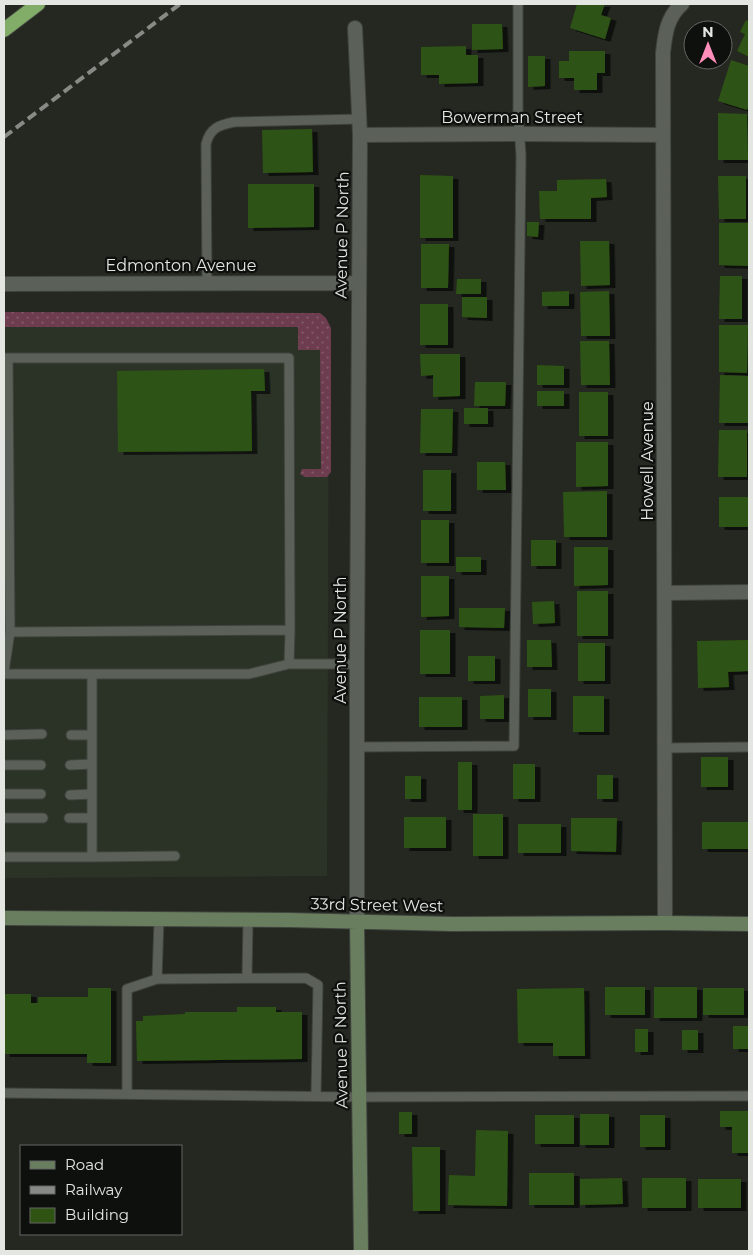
<svg xmlns="http://www.w3.org/2000/svg" width="753" height="1255" font-family="Montserrat,sans-serif">
<style>
.built{fill:#2b3327}
.grass{fill:url(#grass-dots)}
.building{fill:#2e5313;filter:url(#shadow)}
.lines{fill:none;stroke-linecap:round;stroke-linejoin:round}
.service-casing{stroke:#40443e;stroke-width:11}
.minor-casing{stroke:#40443e;stroke-width:16}
.secondary-casing{stroke:#40443e;stroke-width:16}
.trunk-casing{stroke:#40443e;stroke-width:16}
.service{stroke:#5b6159;stroke-width:9}
.minor{stroke:#5b6159;stroke-width:14}
.secondary{stroke:#697e5f;stroke-width:14}
.trunk{stroke:#82ad68;stroke-width:14}
.rail{stroke:#878b85;stroke-width:4;stroke-dasharray:10 5;stroke-linecap:butt}
.labels{text-anchor:middle;dominant-baseline:central;stroke-width:4.5;stroke-linejoin:round;paint-order:stroke}
.street-label{font-size:16px;fill:#e3e6e1;stroke:#0e100d}
</style>
<defs>
<pattern id="grass-dots" width="8" height="8" patternUnits="userSpaceOnUse" patternTransform="scale(1.25)"><rect width="8" height="8" fill="#6d3d4f"/><path d="M2 2h.1M6 6h.1" fill="none" stroke="#825968" stroke-width="1.8" stroke-linecap="round"/></pattern>
<filter id="shadow"><feDropShadow dx="5.5" dy="3" stdDeviation="0" flood-color="#0009"/></filter>
</defs>
<rect width="100%" height="100%" fill="#242821"/>
<path class="built" d="M4 315H315L329 330 327 876 4 878Z"/>
<path class="grass" d="M4 312 320 313 326 318 331 328V472L327 477H305L300 474 302 469H321L320 350H298V327H4Z"/>
<path class="building" d="M577 4H605L601 15 611 18 605 39 570 28Z
M746 20 749 22V57L737 51 745 34 740 32Z
M472 24H502L503 49 472 50Z
M466 46V55H478V83L439 84V75H421V47Z
M569 51H605V73H597V90H574V78H559V61H569Z
M528 56H545V86L528 87Z
M731 60 749 66V104L747 110 718 101Z
M718 113 747 114 748 160H718Z
M312 129 313 172 263 173 262 130Z
M420 175 453 176V238H420Z
M718 176H746V219H719Z
M606 179 607 197 591 198V219H540L539 191H557V180Z
M248 184H314V227L248 228Z
M527 222H539L538 237 527 236Z
M719 223H749V266L719 265Z
M580 241H609L610 285 581 286Z
M421 244H449L448 288H421Z
M720 276H742V319H719Z
M457 279H481V294H456Z
M569 291V306H542V292Z
M609 291 610 336H581L580 292Z
M462 297H487V318L462 317Z
M420 304H448V345H420Z
M719 325H748L747 373 719 372Z
M580 341H609L610 385H581Z
M420 354H460V396L433 397V375L421 376Z
M537 365 564 366V385H537Z
M264 369 265 391H251L252 451 118 452 117 371Z
M720 375 748 376V423H719Z
M475 382H506L505 406H474Z
M537 391H564V406H537Z
M579 392H608V436H579Z
M464 408H488V424H464Z
M421 409H453L452 453H420Z
M719 430H747V477H718Z
M576 442H608V486L576 487Z
M477 462H505L506 490H477Z
M423 470H451V511H423Z
M607 491V537H564L563 492Z
M719 497H749V527H719Z
M421 520H449V563H421Z
M531 540H556V566H531Z
M574 547H608V585L574 586Z
M456 557H481V572H456Z
M421 576H449V616L421 617Z
M577 591H608V636H577Z
M554 601 555 623 533 624 532 602Z
M459 608H505L504 628 459 627Z
M420 630H450V674H420Z
M527 640H551L552 667H527Z
M749 640V671L728 672 729 687 698 688 697 641Z
M578 643H605V681H578Z
M468 656H495V681H468Z
M528 689H551V717H528Z
M504 695V719H480V696Z
M573 696H604V732H573Z
M419 697H462V727H419Z
M701 757H728V787H701Z
M458 762H472V810H458Z
M513 764H535V799H513Z
M597 775H613V799H597Z
M405 776H421V799H405Z
M473 814H503V856H473Z
M404 817H446V848H404Z
M571 818H617L616 852 571 851Z
M702 822H749V849H702Z
M518 824H561V853H518Z
M605 987H645V1015H605Z
M654 987H697V1018H654Z
M88 988H111V1063H87V1054H4V994H31V1003H38V997H88Z
M584 988 585 1056H553V1043H518L517 989Z
M703 988H744V1015H703Z
M237 1007H276V1012H302V1059L137 1061 136 1021H143V1016L185 1014V1012H237Z
M733 1026H748V1049H733Z
M635 1029H648V1052H635Z
M682 1030H698V1050H682Z
M720 1111H749V1153H732V1127H720Z
M399 1112H412V1134H399Z
M580 1114H609V1145H580Z
M535 1115H574V1144H535Z
M640 1115H665V1147H640Z
M476 1130 508 1131 507 1206 448 1205 449 1175 475 1176Z
M412 1147H440V1211H413Z
M529 1173H574V1205H529Z
M622 1178 623 1204 580 1205V1179Z
M642 1178H686V1208H642Z
M698 1179H741V1208H698Z"/>
<g class="lines">
<defs>
<path id="service" d="M207 282 206 144C210 128 219 125 234 122L360 119
M4 358H289L290 630 10 632 8 358
M289 664H357
M4 672 10 632
M4 674H249L289 664 290 630
M4 735 42 734
M71 735H92
M357 747 514 746 521 155 518 113V4
M664 748 749 747
M4 765H41
M70 765 92 764
M4 794H41
M70 795 92 794
M4 818H43
M69 818H92
M4 857H92V674
M92 857 175 856
M247 978 248 920
M157 979 306 978 318 985 316 1095
M4 1093 360 1097 749 1096
M127 1094V989L157 979 159 920"/>
<path id="minor" d="M355 28 360 135 357 664V923
M360 135 519 134 663 135
M4 284 359 283
M665 593 749 592
M665 923 663 53C665 34 667 17 682 4"/>
<path id="secondary" d="M4 918 289 920 452 924 665 923 749 924
M357 923 361 1251"/>
<path id="trunk" d="M4 30 38 4"/>
</defs>
<use href="#service" class="service-casing"/>
<use href="#minor" class="minor-casing"/>
<use href="#secondary" class="secondary-casing"/>
<use href="#trunk" class="trunk-casing"/>
<use href="#service" class="service"/>
<use href="#minor" class="minor"/>
<use href="#secondary" class="secondary"/>
<use href="#trunk" class="trunk"/>
<path class="rail" d="M4 137 180 4"/>
</g>
<g class="labels">
<g class="street-label">
<text x="512" y="117">Bowerman Street</text>
<text transform="translate(342 235) rotate(-89)">Avenue P North</text>
<text x="181" y="265">Edmonton Avenue</text>
<text transform="translate(647 461) rotate(-90)">Howell Avenue</text>
<text transform="translate(340 640) rotate(-90)">Avenue P North</text>
<text transform="translate(377 905) rotate(1)">33rd Street West</text>
<text transform="translate(341 1045) rotate(-91)">Avenue P North</text>
</g>
</g>
<rect width="753" height="1255" fill="none" stroke="#e3e6e1" stroke-width="10"/>
<rect x="20" y="1145" width="162" height="90" fill="#0e100d" stroke="#636662"/>
<rect x="30" y="1161" width="25" height="8" fill="#697e5f" stroke="#636662"/>
<text x="65" y="1170" font-size="15" fill="#e3e6e1">Road</text>
<rect x="30" y="1186" width="25" height="8" fill="#878b85" stroke="#636662"/>
<text x="65" y="1195" font-size="15" fill="#e3e6e1">Railway</text>
<rect x="30" y="1208" width="25" height="15" fill="#2e5313" stroke="#636662"/>
<text x="65" y="1220" font-size="15" fill="#e3e6e1">Building</text>
<g transform="translate(708 45)"><circle r="24" fill="#0e100d" stroke="#636662"/>
<path d="M0-4L9 19L0 12L-9 19Z" fill="#ff8ebb"/>
<text y="-8" font-size="14" font-weight="bold" text-anchor="middle" fill="#e3e6e1">N</text>
</g>
</svg>
